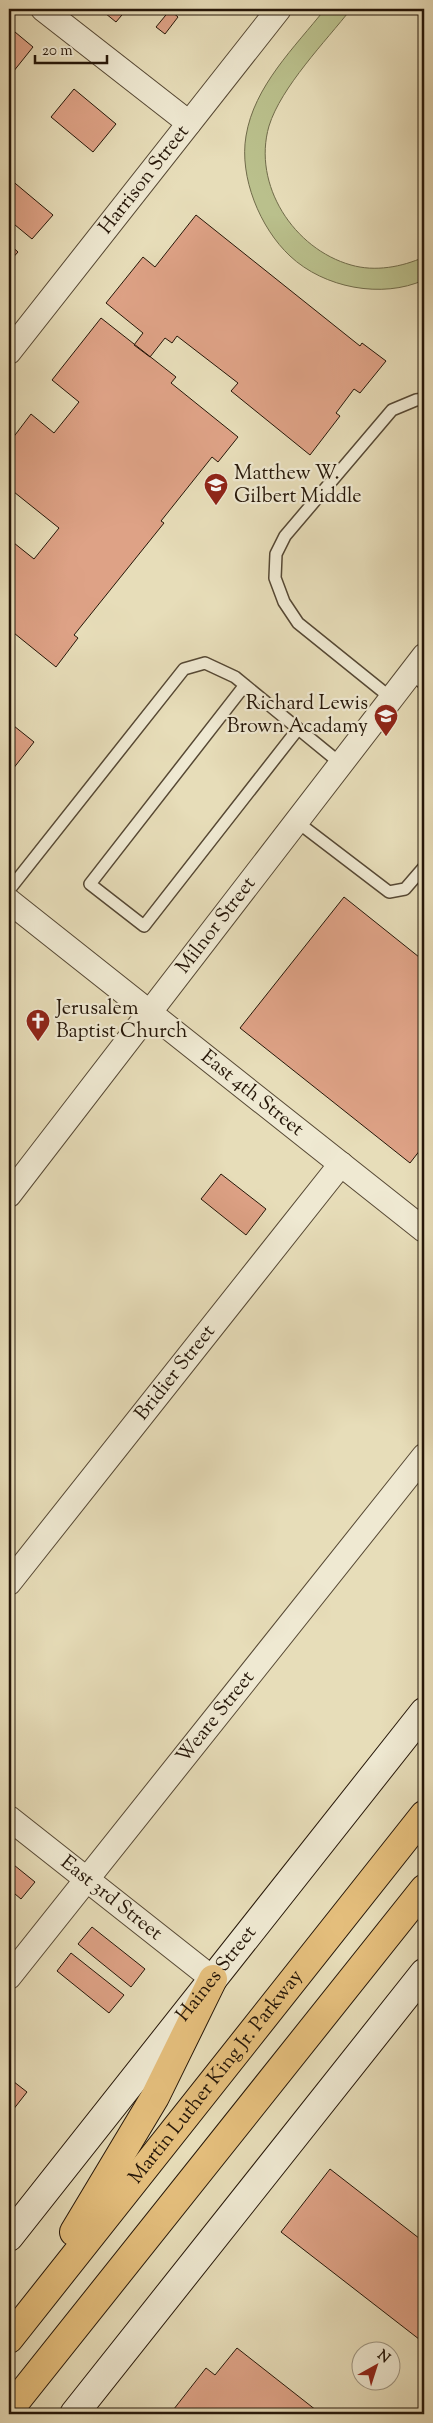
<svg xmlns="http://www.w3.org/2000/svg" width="433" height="2423" font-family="'Sorts Mill Goudy',serif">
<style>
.green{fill:#bac08c;stroke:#706b4a}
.building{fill:#dea286;stroke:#251608}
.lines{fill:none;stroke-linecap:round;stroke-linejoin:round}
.lane-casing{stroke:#564834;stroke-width:14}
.street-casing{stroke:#564834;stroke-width:26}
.secondary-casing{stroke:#251608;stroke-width:30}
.highway-casing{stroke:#251608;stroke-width:30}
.lane{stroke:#efe9d2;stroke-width:11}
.street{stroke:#efe9d2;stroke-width:24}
.secondary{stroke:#efe9d2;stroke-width:28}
.highway{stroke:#e4be7c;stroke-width:28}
.labels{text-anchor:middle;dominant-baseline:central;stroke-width:4.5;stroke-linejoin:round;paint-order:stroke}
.street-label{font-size:20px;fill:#251608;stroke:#efe9d2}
.poi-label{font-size:20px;fill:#251608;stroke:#efe9d2;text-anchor:start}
</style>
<rect width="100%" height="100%" fill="#e7ddb9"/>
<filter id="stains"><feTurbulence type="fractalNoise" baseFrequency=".004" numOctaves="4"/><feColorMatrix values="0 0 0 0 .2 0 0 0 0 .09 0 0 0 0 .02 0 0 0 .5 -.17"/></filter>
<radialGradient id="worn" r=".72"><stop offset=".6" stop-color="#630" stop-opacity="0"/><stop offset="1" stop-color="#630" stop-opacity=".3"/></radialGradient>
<path class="green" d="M325 9H351C326 41 281 87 269 126 252 185 294 249 351 265 375 272 402 267 424 257V280C382 299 324 288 290 256 260 228 239 177 246 136 254 86 295 47 325 9Z"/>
<path class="building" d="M100 9H127L116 22Z
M170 10 178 17 165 34 156 27Z
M9 27 33 47 9 77Z
M74 89 116 124 93 152 51 117Z
M10 179 53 215 32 239 9 220Z
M196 215 360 346 362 343 386 361 360 393 354 389 336 413 340 416 310 455 231 391 238 383 177 336 172 343 165 338 150 357 134 345 143 333 106 303 143 257 155 267Z
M9 244 18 252 9 262Z
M101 318 176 377 171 383 238 437 218 462 212 457 161 521 164 523 74 635 78 638 56 667 9 629V539L34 559 59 528 9 488V443L31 414 54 433 79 402 52 380Z
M9 722 34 742 9 774Z
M344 897 424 961V1145L410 1163 240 1028Z
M221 1174 266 1209 246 1235 201 1199Z
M9 1861 35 1882 21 1899 9 1889Z
M92 1927 145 1969 131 1987 78 1944Z
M71 1953 124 1995 109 2013 57 1971Z
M9 2078 27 2092 9 2115Z
M330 2169 424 2242V2343L281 2232Z
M237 2348 321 2414H170L206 2368 215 2375Z"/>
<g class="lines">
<defs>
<path id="lane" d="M411 673 424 684
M245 685 90 884 144 926 298 729
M391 698 298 623 284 602 275 578 276 554 285 536 392 410 416 400 424 399
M296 821 389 892 405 889 424 867
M9 890 184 669 205 663 235 677 340 763"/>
<g id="street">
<path d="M43 9 189 123"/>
<path id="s1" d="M9 352 279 9"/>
<path id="s2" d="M9 901 424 1230"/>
<path id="s3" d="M9 1195 424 656"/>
<path id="s4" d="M9 1583 341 1164"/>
<path id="s5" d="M9 1818 213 1979"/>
<path id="s6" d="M9 1977 424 1456"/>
</g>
<g id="secondary">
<path id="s7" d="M9 2237 424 1712"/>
<path d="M74 2414 424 1973"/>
</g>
<g id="highway">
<path d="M74 2232 155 2097 213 1979"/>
<path id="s8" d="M9 2339 424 1815"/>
<path d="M9 2410 424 1889"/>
</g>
</defs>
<use href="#lane" class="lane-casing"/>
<use href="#street" class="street-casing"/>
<use href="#secondary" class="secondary-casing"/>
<use href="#highway" class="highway-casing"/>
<use href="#lane" class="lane"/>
<use href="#street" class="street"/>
<use href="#secondary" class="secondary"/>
<use href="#highway" class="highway"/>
</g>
<defs>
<symbol id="school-pin" viewBox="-11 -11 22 30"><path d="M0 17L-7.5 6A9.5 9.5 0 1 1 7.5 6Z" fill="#8f2418" stroke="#efe9d2"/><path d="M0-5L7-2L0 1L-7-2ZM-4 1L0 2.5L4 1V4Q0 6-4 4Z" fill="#fff"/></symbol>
<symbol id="church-pin" viewBox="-11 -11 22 30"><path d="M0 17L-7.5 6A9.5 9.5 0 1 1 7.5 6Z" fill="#8f2418" stroke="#efe9d2"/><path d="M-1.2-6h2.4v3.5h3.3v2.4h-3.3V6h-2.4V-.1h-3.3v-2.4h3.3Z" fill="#fff"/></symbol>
</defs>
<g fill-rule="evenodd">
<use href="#school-pin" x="202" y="471" width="28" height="38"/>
<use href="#school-pin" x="372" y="702" width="28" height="38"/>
<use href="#church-pin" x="24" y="1007" width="28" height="38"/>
</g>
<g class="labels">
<g class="street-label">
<text stroke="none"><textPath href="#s1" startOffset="219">Harrison Street</textPath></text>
<text stroke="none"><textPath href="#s3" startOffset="340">Milnor Street</textPath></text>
<text stroke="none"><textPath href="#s2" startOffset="310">East 4th Street</textPath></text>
<text stroke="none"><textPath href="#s4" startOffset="268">Bridier Street</textPath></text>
<text stroke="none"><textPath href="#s6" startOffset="332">Weare Street</textPath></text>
<text stroke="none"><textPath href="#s5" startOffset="130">East 3rd Street</textPath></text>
<text stroke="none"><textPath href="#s7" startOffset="335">Haines Street</textPath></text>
<text stroke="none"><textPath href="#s8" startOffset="334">Martin Luther King Jr. Parkway</textPath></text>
</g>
<g class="poi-label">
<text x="234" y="474">Matthew W.<tspan x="234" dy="23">Gilbert Middle</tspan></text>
<text x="368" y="704" text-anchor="end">Richard Lewis<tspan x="368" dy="23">Brown Acadamy</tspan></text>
<text x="56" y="1009">Jerusalem<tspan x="56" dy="23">Baptist Church</tspan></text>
</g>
</g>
<rect width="433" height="2423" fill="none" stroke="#e7ddb9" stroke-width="30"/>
<rect x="10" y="10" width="413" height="2403" fill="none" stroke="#251608" stroke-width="2.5"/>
<rect x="15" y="15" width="403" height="2393" fill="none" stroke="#251608"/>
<g transform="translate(376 2366) rotate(39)"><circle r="24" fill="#efe9d2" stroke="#9e9581"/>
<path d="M0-4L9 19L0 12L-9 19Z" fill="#8f2418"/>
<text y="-8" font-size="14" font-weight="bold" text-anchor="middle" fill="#251608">N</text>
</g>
<path d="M35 55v8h72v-8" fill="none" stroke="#251608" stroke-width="2.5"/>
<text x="42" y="55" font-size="15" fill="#251608" stroke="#efe9d2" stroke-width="4" paint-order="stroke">20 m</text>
<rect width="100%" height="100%" filter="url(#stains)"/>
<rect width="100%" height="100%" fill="url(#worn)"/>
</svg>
